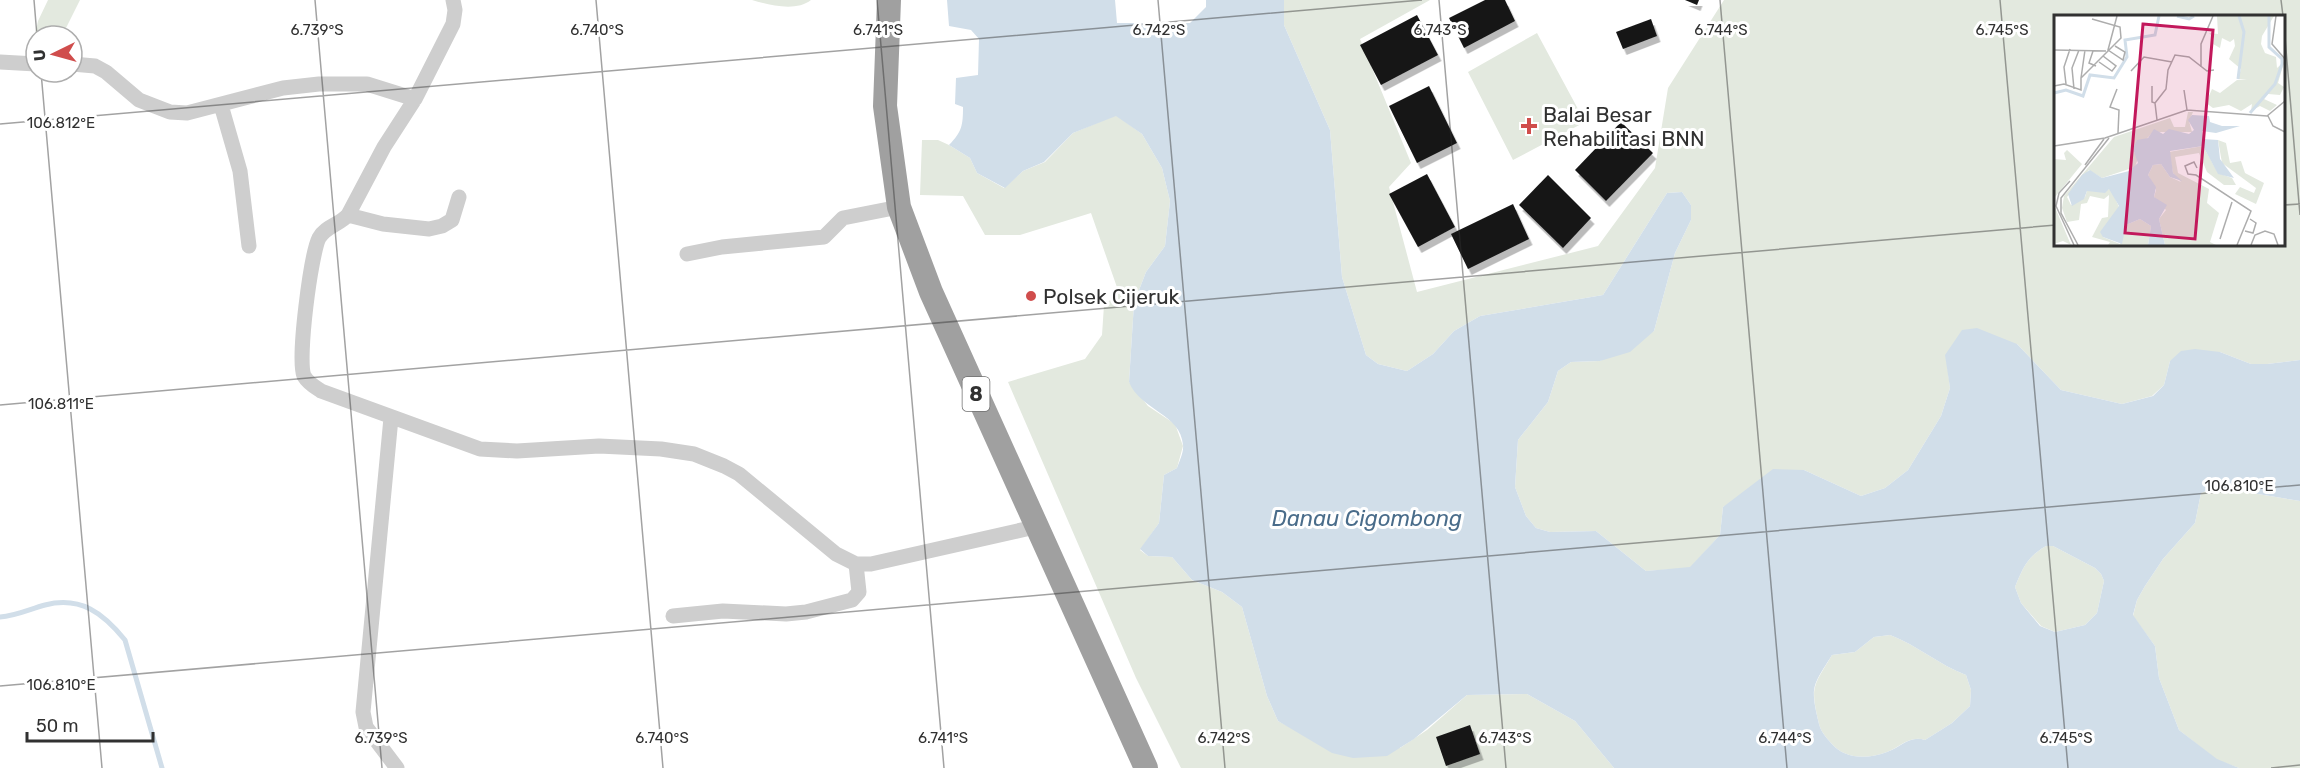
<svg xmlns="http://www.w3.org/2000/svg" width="2300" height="768" font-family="Rubik,sans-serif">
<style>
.green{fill:#e3e9df;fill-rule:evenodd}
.water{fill:#d1dee9;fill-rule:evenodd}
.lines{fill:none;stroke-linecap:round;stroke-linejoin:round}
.stream{stroke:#d1dee9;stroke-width:5}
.building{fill:#181818;filter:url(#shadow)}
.minor{stroke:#cecece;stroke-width:15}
.trunk{stroke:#a0a0a0;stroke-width:24}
.ticks{fill:none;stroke:#313131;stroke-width:1.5;stroke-opacity:0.45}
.poi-dot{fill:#d04d4c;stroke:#fff;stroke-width:2}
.labels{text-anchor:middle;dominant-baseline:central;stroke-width:6;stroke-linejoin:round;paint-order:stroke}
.shield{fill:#fff;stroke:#6f6f6f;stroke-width:1.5}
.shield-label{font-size:20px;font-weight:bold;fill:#313131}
.poi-label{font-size:21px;fill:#313131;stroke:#fff;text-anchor:start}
.water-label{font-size:22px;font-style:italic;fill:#496c8a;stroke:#fff}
.inset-river{fill:none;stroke:#d1dee9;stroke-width:3}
.inset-road{fill:none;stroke:#adadad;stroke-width:1.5}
.view{fill:#c2185b;fill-opacity:0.15;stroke:#c2185b;stroke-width:3}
.inset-edge{fill:none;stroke:#313131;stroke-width:3}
.ticks-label{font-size:15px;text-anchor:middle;fill:#313131;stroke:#fff;stroke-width:6;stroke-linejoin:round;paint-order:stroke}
</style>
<defs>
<filter id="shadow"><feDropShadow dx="3.5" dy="6" stdDeviation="0" flood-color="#0004"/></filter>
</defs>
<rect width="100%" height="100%" fill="#fff"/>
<path class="green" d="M48 0H80L62 36H36V42L34 39 38 21Z
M752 0H811C796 12 769 5 752 0Z
M1284 0H1430L1360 39 1411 163 1389 187 1417 292 1598 246 1655 168 1668 88 1724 0H2300V360L2267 364H2251L2220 352 2170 361 2164 385 2152 396 2122 404 2061 390 2017 344 1946 355 1950 388 1941 416 1908 470 1885 488 1861 496 1804 470 1723 507 1720 535 1690 568 1646 571 1596 531 1550 532 1536 528 1526 516 1515 487 1518 440 1548 402 1558 371 1571 362 1600 361 1654 331 1675 253 1691 220V205L1682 192 1667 193 1603 295 1480 316 1454 331 1433 354 1407 371 1378 364 1366 355 1342 277 1330 130 1284 25ZM2056 16H2284V244H2056Z
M1537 33 1585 122 1513 160 1468 72Z
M1116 115 1142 134 1162 168 1170 201 1165 246 1146 272 1134 303 1129 382 1148 406 1175 424 1183 446 1177 468 1164 475 1159 523 1140 550 1148 556 1172 557 1192 580 1222 592 1242 607 1267 696 1278 721 1295 730 1400 748 1427 730 1467 695 1527 694 1575 721 1614 768H1181L1136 678 1008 382 1085 359 1102 335 1104 305 1119 293 1091 213 1020 235H985L963 196 920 195 922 140H938L949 145 970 158 977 173 1004 188 1023 171 1045 162 1073 133Z
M2216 487 2300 501V768H2239L2217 760 2179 730 2159 678 2155 646 2133 616 2137 600 2145 586 2163 559 2195 523 2201 493Z
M2046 546H2053L2095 568 2101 574 2104 581 2097 613 2085 625 2055 632 2041 626 2021 603 2015 587C2023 568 2027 557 2046 546Z
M1890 635C1917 645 1939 665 1966 675L1971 690 1970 706 1952 723 1925 740C1910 735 1900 747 1887 752 1868 759 1845 760 1831 743 1826 737 1821 732 1819 724 1810 686 1813 687 1832 655L1855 652 1874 637Z"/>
<path class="water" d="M947 0H1115L1117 23H1190L1206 7V0H1284V25L1330 130 1342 277 1366 355 1378 364 1407 371 1433 354 1454 331 1480 316 1603 295 1667 193 1682 192 1691 205V220L1675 253 1654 331 1630 352 1600 361 1571 362 1558 371 1548 402 1518 440 1515 487 1526 516 1536 528 1550 532 1596 531 1646 571 1690 567 1720 535 1723 507 1773 469 1804 470 1861 496 1885 488 1908 470 1941 416 1950 388 1945 355 1962 330 1977 328 2017 344 2061 390 2122 404 2153 396 2164 385 2170 361 2181 351 2195 349 2220 352 2251 364H2267L2300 360V501L2216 487 2201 493 2195 523 2163 559 2145 586 2137 600 2133 615 2155 646 2159 678 2179 730 2217 759 2239 768H1614L1575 721 1527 694 1467 695 1414 739 1387 756 1353 758 1332 753 1278 721 1267 696 1242 607 1222 592 1192 580 1172 557 1148 556 1140 549 1159 523 1164 475 1177 468C1179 462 1184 452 1183 445 1181 414 1140 410 1129 382L1134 303 1146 272 1165 246 1170 201 1162 168 1142 134 1116 116 1073 133 1044 162 1023 171 1005 188 977 173 970 158 949 145C962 132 963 125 963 107L955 104 956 78 978 75 979 39 971 30 949 26ZM2046 546H2053L2095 568 2101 574 2104 581 2097 613 2085 625 2055 632 2040 626 2021 603 2015 587C2023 568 2027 557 2046 546ZM1890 635C1917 645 1939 665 1966 675L1971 690 1970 706 1952 723 1925 740C1910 735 1901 747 1887 752 1868 759 1845 760 1831 743 1826 737 1821 732 1819 724 1810 686 1812 687 1832 655L1855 652 1874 637Z"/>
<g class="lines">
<path class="stream" d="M0 617C16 616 30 609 45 605 81 596 103 613 125 640L162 768"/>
</g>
<path class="building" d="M1485 0H1505L1515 21 1464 48 1449 18Z
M1685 0H1699L1697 5Z
M1417 15 1438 55 1381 85 1360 45Z
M1651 19 1657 36 1623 49 1616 32Z
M1429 86 1457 143 1417 163 1389 106Z
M1621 122 1653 153 1606 201 1575 170Z
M1427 174 1455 227 1418 247 1389 194Z
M1548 175 1591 218 1563 248 1519 205Z
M1513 204 1529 239 1468 269 1451 234Z
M1470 725 1480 754 1446 766 1436 737Z"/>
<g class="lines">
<path class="minor" d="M453 0 455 10 453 24 415 99 384 147 348 215C339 225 326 226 319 238 311 254 297 359 304 376 308 383 315 387 321 391L480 449 517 451 599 446 661 449 694 454 724 466 739 474 836 554 856 564H871L1035 527
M0 62 36 64
M72 64 95 66 106 72 139 100 170 112 187 113 283 88 319 84H367L415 99
M221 105 240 171 249 246
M348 215 383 224 429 229 442 226 452 220 459 197
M687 254 722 247 824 237 843 218 899 207
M391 418 363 712 366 727 397 768
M673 616 723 611 786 614 806 612 852 600 859 592 856 564"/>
<path class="trunk" d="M889 0 885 106 899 207 931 292 1146 768"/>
</g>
<path class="ticks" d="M34 0 37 36M315 0 382 768M596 0 663 768M877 0 944 768M1158 0 1225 768M1439 0 1506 768M1720 0 1787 768M2000 0 2068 768M2281 0 2283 16M2284 26 2300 215M41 72 102 768M0 124 1422 0M2284 205 2300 204M0 405 2056 225M0 686 2300 485M2271 768 2300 765"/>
<g class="poi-dot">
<path d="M1526 117h6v6h6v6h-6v6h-6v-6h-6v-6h6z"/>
<circle cx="1031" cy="296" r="6"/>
</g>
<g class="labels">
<rect class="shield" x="962.5" y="377" width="27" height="34" rx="4.5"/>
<g class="shield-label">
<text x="976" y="394">8</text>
</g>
<g class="poi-label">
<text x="1543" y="114">Balai Besar<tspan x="1543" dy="24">Rehabilitasi BNN</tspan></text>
<text x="1043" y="296">Polsek Cijeruk</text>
</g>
<g class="water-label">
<text x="1367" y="518">Danau Cigombong</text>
</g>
</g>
<g transform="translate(2054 15)">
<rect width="231" height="231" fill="#fff"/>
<path d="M163 1H220L208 21 207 29 211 38 222 42 223 53 230 47 224 68 230 72 226 80 214 79 210 84 223 90 216 96 206 91 197 96 198 89 187 96 175 90 159 93 152 88 158 74 166 78 183 65H193L184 64 187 54 175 44 181 31 180 24 176 27 168 23 166 33 159 29 160 23 155 18 164 19ZM134 97H139L135 106 138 117H99L80 137 84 143 81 152 48 163 35 155 13 182 17 190 31 182 33 176 57 174 65 192 49 222 66 229 72 210 86 204 97 211 94 230H54L56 227 38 222 48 203 54 202 55 180 50 184 36 181 33 188 27 189 25 205 13 207 8 193 10 181 60 122 116 103 120 112H131ZM164 125 172 128 176 148 187 146 191 158 210 168 202 189 181 179 186 172 200 178 202 173 168 148ZM149 131 164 158 178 163 182 170H170L153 157 145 138 121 142 124 158 155 174 153 188 165 198 156 227 162 230H111L105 204 112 195 100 182 102 175 94 160 99 150 107 149 116 162 127 167 119 158 115 137ZM13 135 28 149 1 182 0 190 17 230 9 226 0 229V144L12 145 10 138Z" fill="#e3e9df"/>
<path d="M138 100 155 101 156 107 168 111H186L162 118 148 116 149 124 164 125 166 144 180 163 164 159 149 131 116 136 119 158 128 166 116 162 107 149 99 150 94 160 102 172 100 182 113 190 105 204 111 230H94L97 211 86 204 72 210 68 229 49 222 46 217 65 191 55 174 51 178 33 176 30 184 18 191 14 179 28 160 36 155 48 163 75 156 84 148 79 134 83 125 94 123 100 114 109 119 115 114 135 119 140 115 134 105Z" fill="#d1dee9"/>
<path class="inset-river" d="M123 1 135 4 140 1M184 64 190 17 185 1M0 78 12 75 29 81 36 60 60 63 73 42 71 25 101 20 105 1M196 98 221 69 228 49V44L215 32V1"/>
<path class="inset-road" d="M222 1 218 29 231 44M61 31 71 37 69 45 54 35 63 1M0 35 52 36M39 36 35 48 42 51M45 47 58 56 62 51 49 41M147 52V29L159 1M77 56 90 42 118 47M27 63 31 35M12 69 10 52 16 34M0 71 10 69 27 75V63L67 23 66 12 38 4M98 71V87L101 88M20 74 18 53 25 35M63 74 56 92 65 95 64 118M130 75 133 95M214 101 219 111 231 117M103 105 101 88 112 74 114 55 121 40 135 42 153 56 160 55M0 131 51 123 133 95 213 101 231 86M31 150 50 124M143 153 140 147 131 151 134 159 142 160 197 196 183 230M16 166 5 178 2 191 20 230M191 216 199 218 202 208 196 204M166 224 178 187M24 230 7 198V183L55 123M197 230 201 220 211 216 220 219 224 230"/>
<path class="view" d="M89 9 159 15 141 224 71 218Z"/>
<rect width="231" height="231" class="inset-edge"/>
</g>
<g class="ticks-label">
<text x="317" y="35">6.739°S</text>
<text x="597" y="35">6.740°S</text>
<text x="878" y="35">6.741°S</text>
<text x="1159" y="35">6.742°S</text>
<text x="1440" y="35">6.743°S</text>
<text x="1721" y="35">6.744°S</text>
<text x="2002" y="35">6.745°S</text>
<text x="61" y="128">106.812°E</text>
<text x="61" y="409">106.811°E</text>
<text x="2239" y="491">106.810°E</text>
<text x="61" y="690">106.810°E</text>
<text x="381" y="743">6.739°S</text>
<text x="662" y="743">6.740°S</text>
<text x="943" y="743">6.741°S</text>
<text x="1224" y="743">6.742°S</text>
<text x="1505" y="743">6.743°S</text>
<text x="1785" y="743">6.744°S</text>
<text x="2066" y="743">6.745°S</text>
</g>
<g transform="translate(54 54) rotate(265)"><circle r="28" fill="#ffffff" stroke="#adadad" stroke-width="1.5"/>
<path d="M0-4.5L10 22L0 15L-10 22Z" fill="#d04d4c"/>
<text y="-9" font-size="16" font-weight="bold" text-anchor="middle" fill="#313131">U</text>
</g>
<path d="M27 732v9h126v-9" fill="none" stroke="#313131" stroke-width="3"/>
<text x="36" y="732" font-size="18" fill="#313131" stroke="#ffffff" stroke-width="4.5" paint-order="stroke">50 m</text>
</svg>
